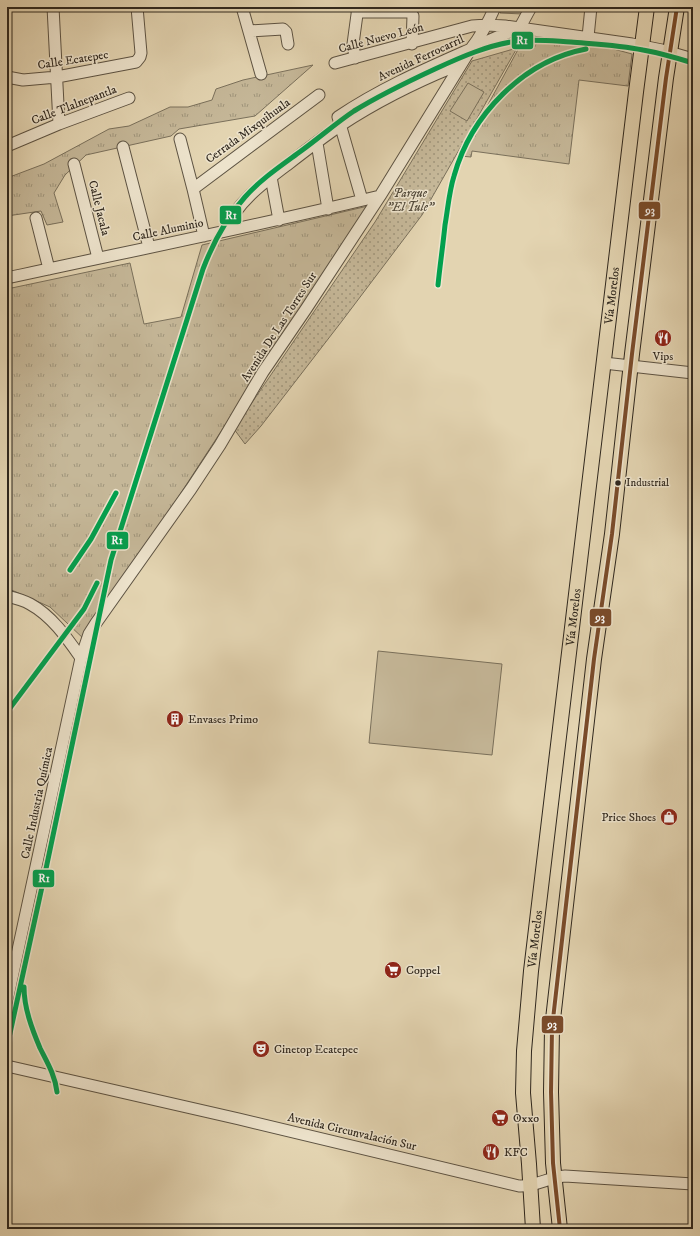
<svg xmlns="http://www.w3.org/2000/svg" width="700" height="1236" font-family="'IM FELL DW Pica',serif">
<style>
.grass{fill:url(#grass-tufts);stroke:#7a705b}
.park{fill:url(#park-dots);stroke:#7a705b}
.garden{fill:#c5b798;stroke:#7a705b}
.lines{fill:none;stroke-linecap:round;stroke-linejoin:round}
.minor-casing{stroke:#5d5343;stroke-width:13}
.major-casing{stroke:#30281e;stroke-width:16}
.minor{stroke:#ede3cc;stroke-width:11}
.major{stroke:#e3d4b1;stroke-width:14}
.bus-1-casing{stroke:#ede3cc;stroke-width:7}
.bus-1{stroke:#7a4b2a;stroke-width:4}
.rail-1-casing{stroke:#ede3cc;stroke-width:8}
.rail-1{stroke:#02a04e;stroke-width:5}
.bus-dot{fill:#30281e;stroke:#ede3cc;stroke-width:1.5}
.labels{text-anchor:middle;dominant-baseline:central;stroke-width:3;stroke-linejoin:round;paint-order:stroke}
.bus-label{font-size:11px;fill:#30281e;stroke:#ede3cc;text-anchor:start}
.street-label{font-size:12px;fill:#30281e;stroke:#ede3cc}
.park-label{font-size:12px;font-style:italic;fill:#554c3c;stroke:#ede3cc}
.poi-label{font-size:12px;fill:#30281e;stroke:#ede3cc;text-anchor:start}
.line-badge{stroke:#ede3cc;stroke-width:1.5}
.badge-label{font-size:11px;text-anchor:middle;font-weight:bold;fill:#fff}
</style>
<defs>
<pattern id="grass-tufts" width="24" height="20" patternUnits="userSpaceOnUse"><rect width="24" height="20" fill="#c5b798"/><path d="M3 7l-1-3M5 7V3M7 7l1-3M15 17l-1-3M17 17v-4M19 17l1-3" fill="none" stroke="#a0957b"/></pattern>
<pattern id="park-dots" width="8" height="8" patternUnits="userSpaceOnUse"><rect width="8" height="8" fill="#c5b798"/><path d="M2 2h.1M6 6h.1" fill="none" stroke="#a0957b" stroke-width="1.8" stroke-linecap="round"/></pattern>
</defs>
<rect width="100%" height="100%" fill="#e3d4b1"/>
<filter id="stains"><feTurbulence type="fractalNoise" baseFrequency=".005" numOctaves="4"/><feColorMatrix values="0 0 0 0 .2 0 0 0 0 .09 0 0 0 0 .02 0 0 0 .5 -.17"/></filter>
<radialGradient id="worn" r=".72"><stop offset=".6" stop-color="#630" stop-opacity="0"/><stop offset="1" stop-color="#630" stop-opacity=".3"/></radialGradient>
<path class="grass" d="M503 7H526L523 14 500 13Z
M584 41 632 54 628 86 579 80 569 164 472 151 471 157 460 156 521 44Z
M313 65 255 116 179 129 171 136 86 155 65 175 54 193 63 222 47 225 41 211 7 216V178L44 164 109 129 129 126 170 107H188L212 100 216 89 243 80Z
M368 206 85 640 50 607 7 588V289L130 263 144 324 181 317 202 245Z"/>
<path class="park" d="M517 48 422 215 342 321 261 426 245 444 234 429 375 222 472 61Z"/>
<path class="garden" d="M468 83 484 92 467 121 450 111Z
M378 651 502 664 492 755 369 743Z"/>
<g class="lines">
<defs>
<path id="minor" d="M53 7 59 124
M242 7 261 74
M357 12H410L413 16 412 44
M519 29 531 7
M249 31 283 29 286 32 288 44
M588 37 591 7
M355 58 353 44 358 7
M335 63 472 26 487 25 505 26 632 44 662 50 693 59
M7 77 23 80 57 77 136 62 140 57 141 53 137 7
M180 139 193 189 204 236
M317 143 328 209
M7 146 59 124 129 98
M123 147 149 247
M74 164 98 258
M271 177 279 220
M193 189 319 95
M362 200 338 117C378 90 421 71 464 52 482 44 499 35 518 29
M36 218 49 269
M225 231C236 203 263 183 287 165 305 151 323 137 341 125 376 102 414 83 453 67L457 69
M7 278C131 251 256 226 380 196
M604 363 693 373
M7 596C15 598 23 600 30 604 52 616 67 638 81 658
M7 1001 81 658 89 634 96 623 191 489 220 445 263 372 306 309 380 196 470 50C481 36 488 23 495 7
M7 1066 239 1119 519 1186C535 1187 549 1177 565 1176L693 1184"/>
<g id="major">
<path id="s1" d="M533 1229 529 1164 523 1093 524 1051 531 971 636 92 647 7"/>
<path d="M560 1229 553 1163 551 1092 552 1028 594 659 612 534 632 354 666 78 677 7"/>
</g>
</defs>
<use href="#minor" class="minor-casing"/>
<use href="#major" class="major-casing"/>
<use href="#minor" class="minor"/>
<use href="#major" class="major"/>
<defs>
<path id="bus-1" d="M560 1229 553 1163 551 1092 552 1028 594 659 612 534 632 354 666 78 677 7"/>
</defs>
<use href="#bus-1" class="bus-1-casing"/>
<use href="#bus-1" class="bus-1"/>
<defs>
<path id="rail-1" d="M438 285C440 265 443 245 445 225 448 208 449 192 454 176 471 115 523 61 586 49
M70 570 91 539 116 493
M7 712 84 609 97 583
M24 987C24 1008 32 1029 40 1048 47 1062 55 1075 57 1092
M7 1047 47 864 111 560 203 269C213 243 226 218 245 197 261 179 282 165 301 151 319 138 336 123 354 111 380 95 407 82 435 69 461 57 488 45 517 41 535 39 553 41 571 42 595 44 620 45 643 50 660 53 677 58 693 63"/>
</defs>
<use href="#rail-1" class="rail-1-casing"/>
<use href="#rail-1" class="rail-1"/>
</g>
<defs>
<symbol id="restaurant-disc" viewBox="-11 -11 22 22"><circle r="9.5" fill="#8f2418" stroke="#ede3cc"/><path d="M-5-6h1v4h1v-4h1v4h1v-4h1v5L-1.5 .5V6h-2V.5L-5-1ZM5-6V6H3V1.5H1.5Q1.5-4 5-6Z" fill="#fff"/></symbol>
<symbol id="building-disc" viewBox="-11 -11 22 22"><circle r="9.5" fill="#8f2418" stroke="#ede3cc"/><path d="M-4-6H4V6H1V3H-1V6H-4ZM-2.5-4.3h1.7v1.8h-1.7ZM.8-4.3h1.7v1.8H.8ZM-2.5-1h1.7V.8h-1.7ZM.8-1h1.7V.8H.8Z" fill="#fff"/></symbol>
<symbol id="shop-disc" viewBox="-11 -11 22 22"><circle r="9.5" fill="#8f2418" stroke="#ede3cc"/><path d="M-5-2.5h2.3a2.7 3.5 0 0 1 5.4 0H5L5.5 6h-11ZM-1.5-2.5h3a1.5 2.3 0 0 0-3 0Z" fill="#fff"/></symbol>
<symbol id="supermarket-disc" viewBox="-11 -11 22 22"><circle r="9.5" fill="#8f2418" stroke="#ede3cc"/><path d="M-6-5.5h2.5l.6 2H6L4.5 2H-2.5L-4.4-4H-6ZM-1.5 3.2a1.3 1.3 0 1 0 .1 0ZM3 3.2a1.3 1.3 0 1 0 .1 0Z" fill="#fff"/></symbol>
<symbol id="theatre-disc" viewBox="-11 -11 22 22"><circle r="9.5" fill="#8f2418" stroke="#ede3cc"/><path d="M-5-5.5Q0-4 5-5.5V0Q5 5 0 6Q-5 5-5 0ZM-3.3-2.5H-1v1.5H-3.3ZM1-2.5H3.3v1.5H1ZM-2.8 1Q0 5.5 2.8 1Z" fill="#fff"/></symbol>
</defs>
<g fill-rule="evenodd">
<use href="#restaurant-disc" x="653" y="328" width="20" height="20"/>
<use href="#building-disc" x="165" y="709" width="20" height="20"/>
<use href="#shop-disc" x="659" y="807" width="20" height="20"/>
<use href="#supermarket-disc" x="383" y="960" width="20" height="20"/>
<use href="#theatre-disc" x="251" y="1039" width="20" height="20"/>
<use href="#supermarket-disc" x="490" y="1108" width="20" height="20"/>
<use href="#restaurant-disc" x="481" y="1142" width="20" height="20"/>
</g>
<circle class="bus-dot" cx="618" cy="483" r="3.5"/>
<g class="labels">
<g class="bus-label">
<text x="626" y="483">Industrial</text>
</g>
<g class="street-label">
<text transform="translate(381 38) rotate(-15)">Calle Nuevo León</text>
<text transform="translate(421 58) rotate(-25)">Avenida Ferrocarril</text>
<text transform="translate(73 60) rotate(-9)">Calle Ecatepec</text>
<text transform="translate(74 105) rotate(-21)">Calle Tlalnepantla</text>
<text transform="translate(248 131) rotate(-36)">Cerrada Mixquihuala</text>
<text transform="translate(99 208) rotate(76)">Calle Jacala</text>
<text transform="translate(168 230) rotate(-12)">Calle Aluminio</text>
<text stroke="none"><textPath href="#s1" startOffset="939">Vía Morelos</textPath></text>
<text transform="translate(279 327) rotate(-57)">Avenida De Las Torres Sur</text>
<text stroke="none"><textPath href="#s1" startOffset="615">Vía Morelos</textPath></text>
<text transform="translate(37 803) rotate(-78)">Calle Industria Química</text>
<text stroke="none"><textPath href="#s1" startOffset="291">Vía Morelos</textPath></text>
<text transform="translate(352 1132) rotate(13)">Avenida Circunvalación Sur</text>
</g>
<g class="park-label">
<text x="410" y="193">Parque<tspan x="410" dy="14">"El Tule"</tspan></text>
</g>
<g class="poi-label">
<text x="663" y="356" text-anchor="middle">Vips</text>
<text x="188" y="719">Envases Primo</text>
<text x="656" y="817" text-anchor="end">Price Shoes</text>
<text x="406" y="970">Coppel</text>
<text x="274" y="1049">Cinetop Ecatepec</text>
<text x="513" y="1118">Oxxo</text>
<text x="504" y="1152">KFC</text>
</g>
</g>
<g class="line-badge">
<rect x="511" y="31" width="23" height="19" rx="4" fill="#02a04e"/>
<rect x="638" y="201" width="23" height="19" rx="4" fill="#7a4b2a"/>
<rect x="219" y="205" width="23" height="20" rx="4" fill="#02a04e"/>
<rect x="106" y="531" width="23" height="19" rx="4" fill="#02a04e"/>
<rect x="589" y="608" width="23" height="19" rx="4" fill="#7a4b2a"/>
<rect x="32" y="869" width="23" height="19" rx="4" fill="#02a04e"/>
<rect x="541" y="1015" width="23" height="19" rx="4" fill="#7a4b2a"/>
</g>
<g class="badge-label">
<text x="522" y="44">R1</text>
<text x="650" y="214">93</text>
<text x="231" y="219">R1</text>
<text x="117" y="544">R1</text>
<text x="600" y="621">93</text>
<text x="44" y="882">R1</text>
<text x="552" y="1028">93</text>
</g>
<rect width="700" height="1236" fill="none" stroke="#e3d4b1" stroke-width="24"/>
<rect x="8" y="8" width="684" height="1220" fill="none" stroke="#30281e" stroke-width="2"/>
<rect x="12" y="12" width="676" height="1212" fill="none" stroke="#30281e"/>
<rect width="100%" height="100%" filter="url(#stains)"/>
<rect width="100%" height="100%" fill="url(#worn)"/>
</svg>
